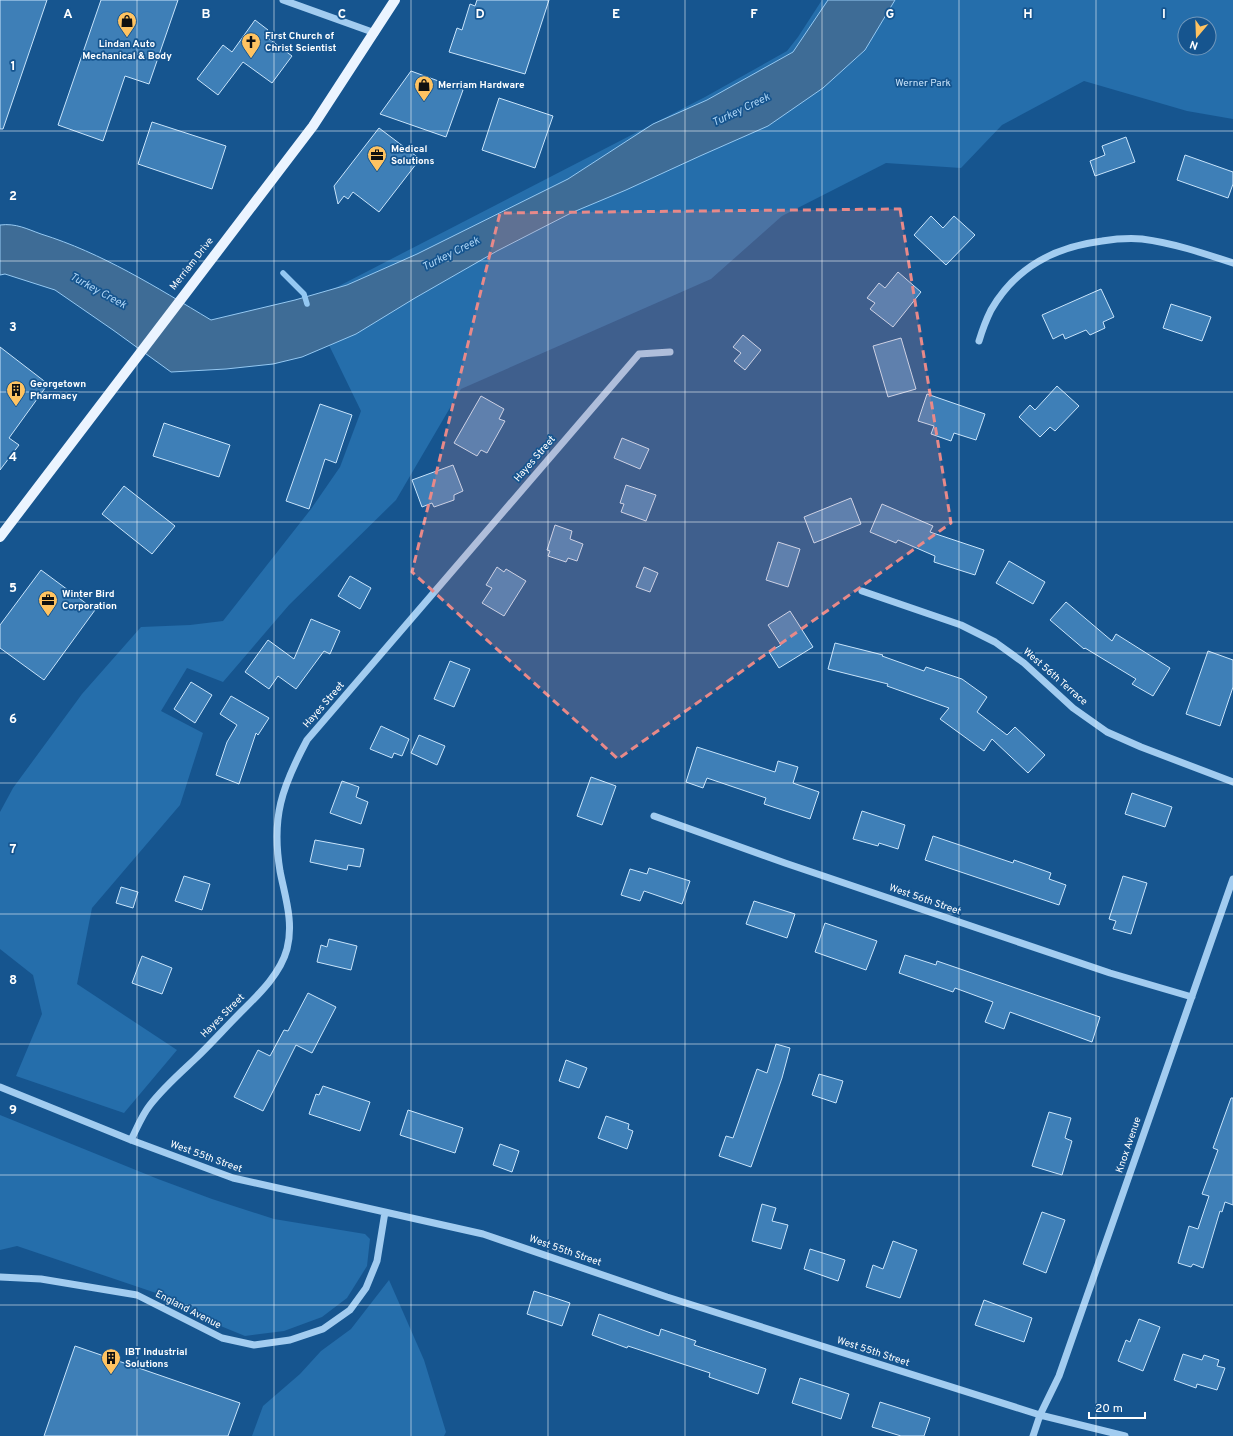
<svg xmlns="http://www.w3.org/2000/svg" width="1233" height="1436" font-family="Overpass,sans-serif">
<style>
.green{fill:#256eab;fill-rule:evenodd}
.water{fill:#3e6c96;stroke:#94c8f2}
.lines{fill:none;stroke-linecap:round;stroke-linejoin:round}
.stream{stroke:#94c8f2;stroke-width:5.5}
.building{fill:#3e7fb7;stroke:#c8e4fb}
.minor{stroke:#a2ccf0;stroke-width:7}
.major{stroke:#ebf4ff;stroke-width:10}
.marked{fill:#e88989;fill-opacity:0.2;stroke:#e88989;stroke-width:3;stroke-dasharray:8 5;stroke-linejoin:round}
.grid{fill:none;stroke:#fff;stroke-width:1;stroke-opacity:0.55}
.labels{text-anchor:middle;dominant-baseline:central;stroke-width:3.5;stroke-linejoin:round;paint-order:stroke}
.poi-label{font-size:10px;font-weight:bold;fill:#fff;stroke:#16558f;text-anchor:start}
.park-label{font-size:10px;fill:#c8e4fb;stroke:#16558f}
.street-label{font-size:10px;fill:#fff;stroke:#16558f}
.water-label{font-size:11px;font-style:italic;fill:#aed6f7;stroke:#16558f}
.grid-label{font-size:13px;text-anchor:middle;font-weight:bold;fill:#fff;stroke:#16558f;stroke-width:3.5;stroke-linejoin:round;paint-order:stroke}
</style>
<rect width="100%" height="100%" fill="#16558f"/>
<path class="green" d="M822 0H1233V119L1187 111 1084 81 1002 125 961 168 886 163 782 216 711 279 461 389 396 500 289 605 223 682 187 668 161 711 203 733 180 805 92 908 77 984 177 1050 124 1113 16 1076 42 1014 33 975 0 949V812L13 788 82 694 141 627 190 625 223 621 311 509 340 467 361 411 308 302 705 97 787 51 798 37ZM1185 24H1209V48H1185Z
M0 1115 158 1179 212 1199 274 1219 365 1234 370 1239 367 1266 347 1298 322 1317 284 1331 245 1336 206 1320 156 1293 17 1246 0 1250Z
M389 1280 424 1360 446 1432 444 1436H252L263 1406 300 1374 321 1351 351 1329Z"/>
<path class="water" d="M828 0H895L865 50 823 88 768 126 700 156 626 190 571 213 497 251 415 298 356 334 302 357 273 364 226 369 171 372 113 330 55 290 5 274 0 275V225C16 223 27 229 41 234 102 253 156 287 211 320L295 300 347 285 417 254 568 179 653 124 707 100 793 52Z"/>
<g class="lines">
<path class="stream" d="M283 273 304 294 307 304"/>
</g>
<path class="building" d="M0 0H47L3 129H0Z
M101 0H178L149 84 125 76 103 141 58 125Z
M477 0H549L525 74 449 52 457 28 462 30 470 4 475 6Z
M255 20 268 30 264 35 292 56 272 83 243 62 218 95 197 79 223 45 232 52Z
M411 71 463 90 446 137 380 114Z
M499 98 553 116 535 168 482 150Z
M152 122 226 146 212 189 138 164Z
M379 128 420 159 379 212 353 192 348 199 344 196 338 204 334 186Z
M1126 137 1135 162 1095 176 1090 161 1105 155 1102 146Z
M1185 155 1233 172V184L1228 198 1177 180Z
M931 216 943 228 954 216 975 235 946 265 914 235Z
M898 272 921 292 893 327 870 309 875 303 867 298 879 283 885 288Z
M1101 289 1114 317 1103 322 1105 328 1090 335 1086 330 1065 339 1063 334 1053 339 1042 315Z
M1171 304 1211 317 1202 341 1163 328Z
M743 335 761 350 745 370 734 361 741 353 733 347Z
M901 338 916 389 888 397 873 346Z
M0 347 48 384 9 438 19 445 0 470Z
M1057 386 1079 406 1055 431 1050 427 1040 437 1019 417 1030 405 1035 410Z
M927 394 985 414 976 440 954 433 951 441 931 434 934 426 918 421Z
M481 396 504 409 499 419 505 421 487 453 481 450 477 456 454 443Z
M320 404 352 415 336 463 325 459 309 509 286 501Z
M164 423 230 445 219 477 153 456Z
M622 438 649 449 640 469 614 458Z
M453 465 463 491 454 495V500L434 507 432 503 422 507 412 480Z
M626 485 656 495 646 521 621 512 624 504 620 503Z
M124 486 175 526 152 554 102 514Z
M851 498 861 524 814 543 804 517Z
M882 504 933 526 930 532 984 550 975 575 934 562 935 556 898 540 896 543 870 532Z
M555 525 572 531 570 539 583 544 577 561 568 558 566 562 548 556 550 551 547 550Z
M778 542 800 549 788 587 766 580Z
M1009 561 1045 582 1033 604 996 583Z
M497 567 504 572 506 569 526 581 504 616 482 603 492 588 486 585Z
M644 567 658 573 650 592 636 587Z
M41 570 95 610 44 680 0 648V625Z
M350 576 371 588 360 609 338 596Z
M1066 602 1112 641 1116 634 1170 668 1153 696 1132 684 1136 679 1085 648 1084 649 1050 620Z
M790 611 813 647 779 668 769 652 781 645 768 625Z
M311 619 340 631 330 654 324 651 296 689 278 676 269 689 245 672 268 640 294 659Z
M835 643 883 655 882 656 924 671 926 667 962 679 987 697 977 712 1007 735 1015 727 1045 755 1028 773 992 739 984 751 940 719 949 708 887 686 888 684 828 669Z
M1208 651 1233 660V687L1220 726 1186 714Z
M450 661 470 669 454 707 434 699Z
M191 682 212 695 195 723 174 709Z
M231 696 269 718 258 735 256 733 239 784 216 775 227 742 237 725 220 714Z
M381 726 409 739 402 756 394 753 392 758 370 749Z
M419 735 445 746 437 765 411 753Z
M697 747 775 772 778 761 798 767 793 783 819 792 810 819 764 804 766 798 707 778 703 788 686 782Z
M591 777 616 786 602 825 577 816Z
M342 781 359 787 356 797 368 802 361 824 330 813Z
M1132 793 1172 807 1165 827 1125 814Z
M862 811 905 825 898 849 879 843 878 846 853 839Z
M933 836 1013 863 1014 860 1051 873 1049 879 1066 885 1059 905 925 860Z
M315 840 364 849 360 867 348 865 347 870 310 862Z
M649 868 690 881 682 904 644 891 640 901 621 895 630 869 647 874Z
M184 876 210 884 202 910 175 901Z
M1123 876 1147 883 1131 934 1113 929 1116 921 1109 919Z
M121 887 138 892 133 908 116 903Z
M754 901 795 914 787 938 746 924Z
M825 923 877 941 866 970 815 952Z
M329 939 357 946 351 970 317 962 321 945 327 947Z
M905 955 936 965 937 961 1100 1017 1092 1042 1010 1012 1004 1029 985 1022 993 1002 955 988 953 992 899 973Z
M142 956 172 968 162 994 132 983Z
M308 993 336 1007 312 1053 296 1045 263 1111 234 1097 258 1050 270 1056 284 1030 288 1031Z
M776 1044 790 1048 782 1078 751 1167 719 1156 726 1136 733 1138 757 1069 767 1073Z
M566 1060 587 1068 579 1088 559 1081Z
M819 1074 843 1081 836 1103 812 1095Z
M323 1086 370 1102 360 1131 309 1114 316 1094 319 1095Z
M1231 1098H1233V1205L1225 1202 1222 1212 1220 1211 1203 1268 1193 1264 1191 1267 1178 1263 1189 1226 1198 1229 1209 1196 1202 1194 1218 1150 1213 1148Z
M408 1110 463 1128 455 1153 400 1135Z
M1049 1112 1071 1118 1065 1138 1072 1141 1062 1175 1032 1166Z
M606 1116 629 1124 628 1129 633 1131 627 1149 598 1138Z
M500 1144 519 1151 512 1172 493 1165Z
M762 1204 776 1208 772 1221 788 1225 781 1249 752 1241Z
M1042 1212 1065 1220 1046 1273 1023 1264Z
M893 1241 917 1250 900 1298 866 1287 873 1265 883 1269Z
M810 1249 845 1260 838 1281 804 1269Z
M534 1291 570 1303 562 1326 527 1314Z
M984 1300 1032 1318 1024 1342 975 1325Z
M599 1314 659 1336 661 1329 696 1341 694 1345 766 1369 758 1394 709 1377 710 1373 628 1346 627 1348 592 1335Z
M1139 1319 1160 1327 1143 1371 1118 1361 1126 1340 1130 1342Z
M75 1346 240 1403 228 1436H44Z
M1183 1354 1202 1360 1204 1355 1219 1360 1217 1366 1225 1368 1217 1390 1197 1384 1196 1388 1174 1380Z
M800 1378 849 1394 841 1419 792 1403Z
M880 1402 930 1418 924 1436H901L872 1427Z"/>
<g class="lines">
<path class="minor" d="M283 0 375 33
M979 341C982 331 986 320 991 310 1016 267 1054 247 1102 241 1115 239 1129 238 1142 239 1173 243 1203 253 1233 263
M862 591 961 625 995 642 1024 663 1073 708 1107 732 1141 747 1233 782
M654 816 785 863 1110 973 1192 997
M0 1087 131 1140 233 1178 483 1234 667 1297 1040 1415 1125 1436
M131 1140C137 1128 142 1115 150 1105 163 1088 179 1074 194 1060 210 1045 224 1029 239 1014 257 996 280 975 287 949 294 922 285 897 280 871 271 817 282 787 307 740L639 354 670 352
M0 1277 41 1279 137 1295 222 1338 254 1345 290 1340 323 1329 350 1310 366 1288 377 1261 385 1212
M1033 1436 1040 1415 1059 1376 1233 879"/>
<path class="major" d="M0 537 313 126 395 0"/>
</g>
<path class="marked" d="M900 209 951 523 618 759 412 572 500 213Z"/>
<path class="grid" d="M137 0V1436M274 0V1436M411 0V1436M548 0V1436M685 0V1436M822 0V1436M959 0V1436M1096 0V1436M0 131H1233M0 261H1233M0 392H1233M0 522H1233M0 653H1233M0 783H1233M0 914H1233M0 1044H1233M0 1175H1233M0 1305H1233"/>
<defs>
<symbol id="shop-pin" viewBox="-11 -11 22 30"><path d="M0 17L-7.5 6A9.5 9.5 0 1 1 7.5 6Z" fill="#ffc361" stroke="#16558f"/><path d="M-5-2.5h2.3a2.7 3.5 0 0 1 5.4 0H5L5.5 6h-11ZM-1.5-2.5h3a1.5 2.3 0 0 0-3 0Z" fill="#111"/></symbol>
<symbol id="church-pin" viewBox="-11 -11 22 30"><path d="M0 17L-7.5 6A9.5 9.5 0 1 1 7.5 6Z" fill="#ffc361" stroke="#16558f"/><path d="M-1.2-6h2.4v3.5h3.3v2.4h-3.3V6h-2.4V-.1h-3.3v-2.4h3.3Z" fill="#111"/></symbol>
<symbol id="office-pin" viewBox="-11 -11 22 30"><path d="M0 17L-7.5 6A9.5 9.5 0 1 1 7.5 6Z" fill="#ffc361" stroke="#16558f"/><path d="M-6-3h4V-5.5h4V-3h4V5H-6ZM-1-4.5V-3h2v-1.5ZM-6 0V1H6V0Z" fill="#111"/></symbol>
<symbol id="building-pin" viewBox="-11 -11 22 30"><path d="M0 17L-7.5 6A9.5 9.5 0 1 1 7.5 6Z" fill="#ffc361" stroke="#16558f"/><path d="M-4-6H4V6H1V3H-1V6H-4ZM-2.5-4.3h1.7v1.8h-1.7ZM.8-4.3h1.7v1.8H.8ZM-2.5-1h1.7V.8h-1.7ZM.8-1h1.7V.8H.8Z" fill="#111"/></symbol>
</defs>
<g fill-rule="evenodd">
<use href="#shop-pin" x="116" y="10" width="22" height="30"/>
<use href="#church-pin" x="240" y="31" width="22" height="30"/>
<use href="#shop-pin" x="413" y="74" width="22" height="30"/>
<use href="#office-pin" x="366" y="144" width="22" height="30"/>
<use href="#building-pin" x="5" y="379" width="22" height="30"/>
<use href="#office-pin" x="37" y="589" width="22" height="30"/>
<use href="#building-pin" x="100" y="1347" width="22" height="30"/>
</g>
<g class="labels">
<g class="poi-label">
<text x="265" y="36">First Church of<tspan x="265" dy="12">Christ Scientist</tspan></text>
<text x="127" y="44" text-anchor="middle">Lindan Auto<tspan x="127" dy="12">Mechanical &amp; Body</tspan></text>
<text x="438" y="85">Merriam Hardware</text>
<text x="391" y="149">Medical<tspan x="391" dy="12">Solutions</tspan></text>
<text x="30" y="384">Georgetown<tspan x="30" dy="12">Pharmacy</tspan></text>
<text x="62" y="594">Winter Bird<tspan x="62" dy="12">Corporation</tspan></text>
<text x="125" y="1352">IBT Industrial<tspan x="125" dy="12">Solutions</tspan></text>
</g>
<g class="park-label">
<text x="923" y="83">Werner Park</text>
</g>
<g class="street-label">
<text transform="translate(192 264) rotate(-52)">Merriam Drive</text>
<text transform="translate(535 459) rotate(-49)">Hayes Street</text>
<text transform="translate(1055 677) rotate(41)">West 56th Terrace</text>
<text transform="translate(324 705) rotate(-49)">Hayes Street</text>
<text transform="translate(925 900) rotate(19)">West 56th Street</text>
<text transform="translate(223 1016) rotate(-45)">Hayes Street</text>
<text transform="translate(1129 1145) rotate(-71)">Knox Avenue</text>
<text transform="translate(206 1157) rotate(20)">West 55th Street</text>
<text transform="translate(565 1251) rotate(19)">West 55th Street</text>
<text transform="translate(188 1310) rotate(27)">England Avenue</text>
<text transform="translate(873 1352) rotate(18)">West 55th Street</text>
</g>
<g class="water-label">
<text transform="translate(741 110) rotate(-26)">Turkey Creek</text>
<text transform="translate(451 254) rotate(-27)">Turkey Creek</text>
<text transform="translate(98 291) rotate(29)">Turkey Creek</text>
</g>
</g>
<g class="grid-label">
<text x="68" y="18">A</text>
<text x="206" y="18">B</text>
<text x="342" y="18">C</text>
<text x="480" y="18">D</text>
<text x="616" y="18">E</text>
<text x="754" y="18">F</text>
<text x="890" y="18">G</text>
<text x="1028" y="18">H</text>
<text x="1164" y="18">I</text>
<text x="13" y="70">1</text>
<text x="13" y="200">2</text>
<text x="13" y="331">3</text>
<text x="13" y="461">4</text>
<text x="13" y="592">5</text>
<text x="13" y="723">6</text>
<text x="13" y="853">7</text>
<text x="13" y="984">8</text>
<text x="13" y="1114">9</text>
</g>
<g transform="translate(1197 36) rotate(199)"><circle r="19" fill="#16558f" stroke="#7399bc"/>
<path d="M0-3L7 15L0 10L-7 15Z" fill="#ffc361"/>
<text y="-6" font-size="11" font-weight="bold" text-anchor="middle" fill="#ffffff">N</text>
</g>
<path d="M1089 1412v6h56v-6" fill="none" stroke="#ffffff" stroke-width="2"/>
<text x="1095" y="1412" font-size="12" fill="#ffffff" stroke="#16558f" stroke-width="3" paint-order="stroke">20 m</text>
</svg>
